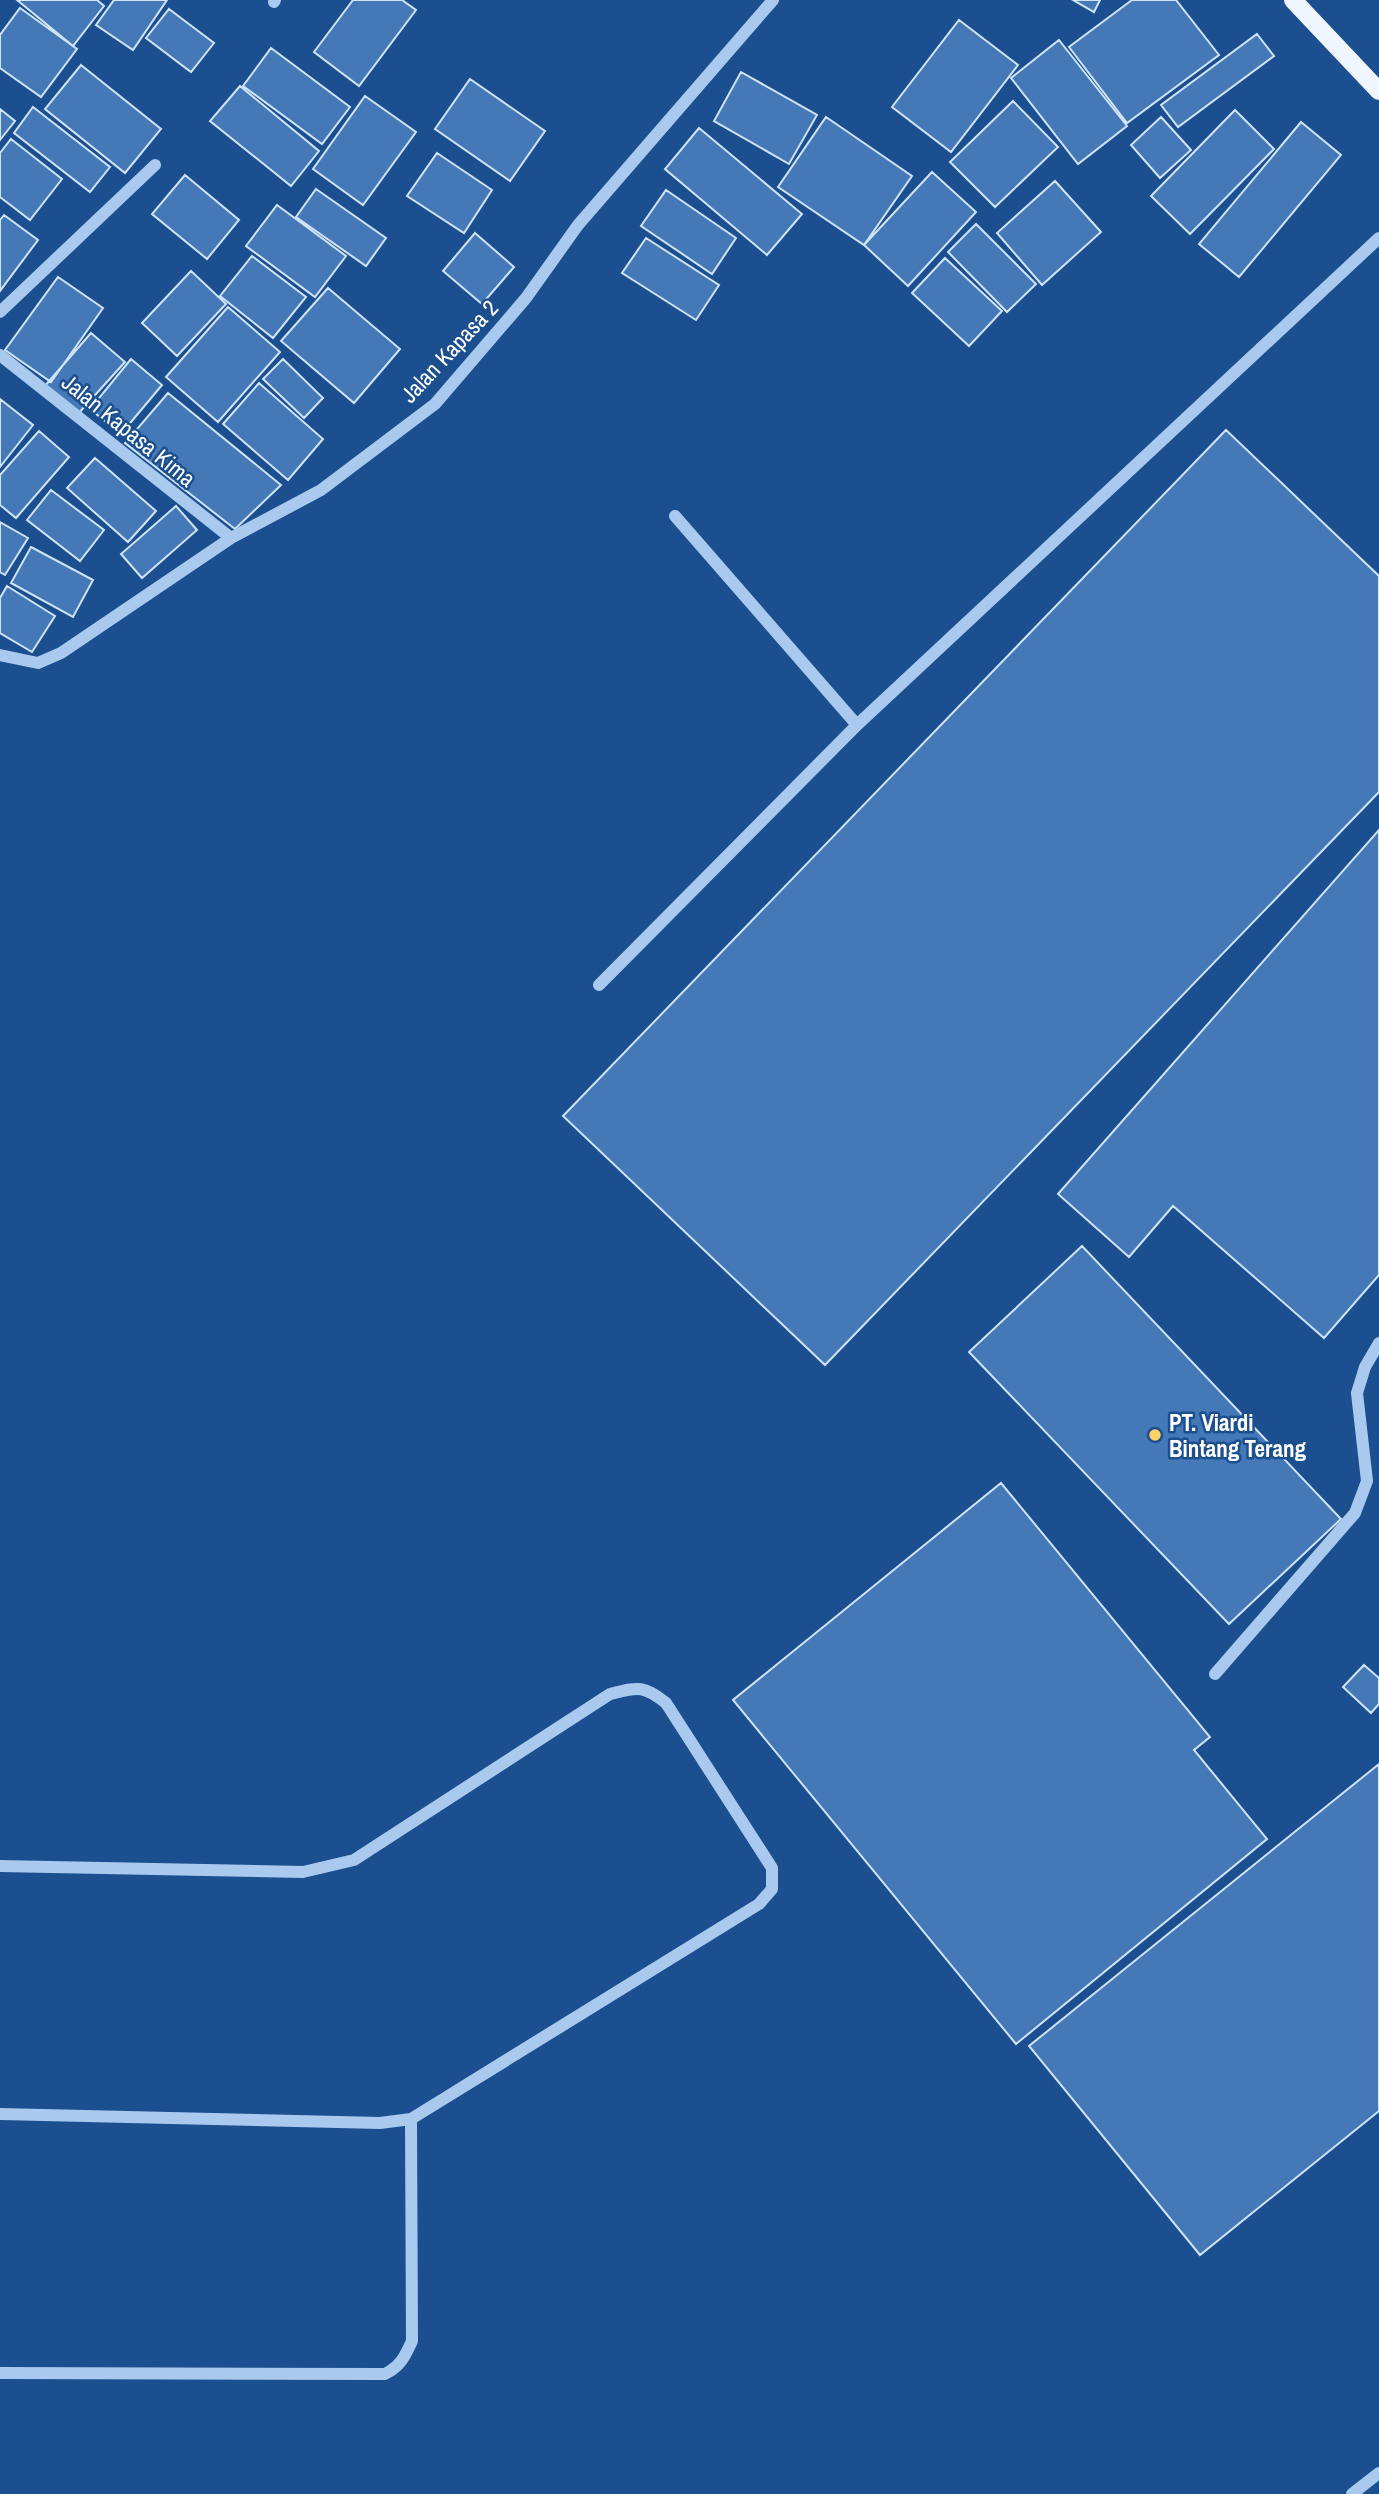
<svg xmlns="http://www.w3.org/2000/svg" width="1379" height="2494" font-family="'Archivo Narrow',sans-serif">
<style>
.building{fill:#4478b7;stroke:#cfe3fa;stroke-width:2}
.lines{fill:none;stroke-linecap:round;stroke-linejoin:round}
.minor{stroke:#a9c9ee;stroke-width:12}
.major{stroke:#f0f6ff;stroke-width:18}
.poi-dot{fill:#ffd166;stroke:#1b4f8f;stroke-width:2.5}
.labels{text-anchor:middle;dominant-baseline:central;stroke-width:5;stroke-linejoin:round;paint-order:stroke}
.street-label{font-size:23px;fill:#fff;stroke:#1b4f8f}
.poi-label{font-size:23px;font-weight:bold;fill:#fff;stroke:#1b4f8f;text-anchor:start}
</style>
<rect width="100%" height="100%" fill="#1b4f8f"/>
<path class="building" d="M17 0H97L104 6 73 46Z
M114 0H167L133 50 96 25Z
M353 0H402L416 10 359 86 314 52Z
M1073 0H1100L1094 12Z
M1132 0H1176L1219 55 1127 123 1069 47Z
M20 8 77 49 41 97 0 68V35Z
M169 9 214 43 191 72 146 38Z
M959 20 1018 65 951 152 892 107Z
M1257 34 1274 56 1178 127 1161 105Z
M1059 40 1127 126 1078 164 1011 78Z
M271 48 350 107 322 144 243 86Z
M81 65 161 129 125 173 45 109Z
M741 72 817 115 789 164 714 121Z
M470 79 545 131 510 181 435 129Z
M240 86 319 151 291 186 210 121Z
M365 96 416 132 363 205 313 169Z
M1013 101 1058 147 995 207 950 162Z
M33 107 110 167 90 192 14 133Z
M0 109 15 121 0 140Z
M1235 110 1274 149 1190 234 1151 196Z
M826 117 912 176 864 245 778 187Z
M1161 117 1191 150 1160 178 1131 145Z
M1301 122 1341 155 1239 277 1199 244Z
M699 128 802 214 767 255 665 169Z
M11 139 62 179 30 220 0 197V153Z
M437 153 492 190 464 233 407 196Z
M932 172 976 212 908 286 864 245Z
M185 175 239 220 207 259 152 214Z
M1055 181 1101 232 1042 285 997 233Z
M316 189 386 238 366 266 296 217Z
M666 190 736 238 712 274 641 226Z
M277 205 346 256 315 297 246 246Z
M4 215 38 240 0 291V220Z
M976 224 1036 284 1007 312 948 252Z
M475 233 514 267 482 304 443 271Z
M646 238 719 285 696 320 622 273Z
M252 256 306 297 273 338 220 296Z
M945 258 1002 311 969 346 912 293Z
M191 271 226 304 177 356 142 323Z
M58 277 103 308 51 382 5 350Z
M328 288 400 349 354 403 281 341Z
M228 307 280 352 218 422 166 377Z
M91 333 125 362 77 415 44 387Z
M131 359 162 385 121 434 90 409Z
M283 359 323 398 304 418 263 379Z
M259 383 323 439 288 480 223 424Z
M168 393 281 485 235 529 125 443Z
M0 399 33 425 0 467Z
M1226 430 1379 576V792L825 1365 563 1116Z
M39 431 69 457 16 518 0 505V475Z
M95 458 156 511 128 542 67 488Z
M51 490 104 530 80 561 27 520Z
M176 506 197 530 142 578 121 554Z
M0 522 28 538 5 575 0 572Z
M31 547 93 580 73 617 11 583Z
M7 586 55 616 32 652 0 633V598Z
M1379 830V1275L1324 1338 1173 1206 1129 1257 1058 1194Z
M1082 1246 1341 1519 1229 1624 969 1352Z
M1001 1483 1210 1737 1194 1750 1267 1839 1016 2044 733 1700Z
M1364 1665 1379 1678V1704L1371 1713 1343 1687Z
M1379 1764V2111L1200 2255 1029 2046Z"/>
<g class="lines">
<path class="minor" d="M274 2 275 0
M0 312 155 165
M0 355 231 538
M675 516 857 725
M0 655 38 663 61 653 231 538 321 490 435 404 526 298 578 225 773 0
M599 985 857 725 1379 238
M1215 1674 1355 1513 1367 1481 1357 1393 1365 1367 1379 1343
M0 1866 303 1872 354 1860 610 1694C638 1687 644 1685 666 1703L772 1868V1889L759 1904 411 2119 380 2123 0 2114
M0 2373 385 2374C401 2366 405 2356 412 2341L411 2119
M1352 2494 1379 2473"/>
<path class="major" d="M1293 0 1379 91"/>
</g>
<circle class="poi-dot" cx="1155" cy="1435" r="7"/>
<g class="labels">
<g class="street-label">
<text transform="translate(449 351) rotate(-47)">Jalan Kapasa 2</text>
<text transform="translate(129 430) rotate(39)">Jalan Kapasa Kima</text>
</g>
<g class="poi-label">
<text x="1169" y="1422">PT. Viardi<tspan x="1169" dy="26">Bintang Terang</tspan></text>
</g>
</g>
</svg>
